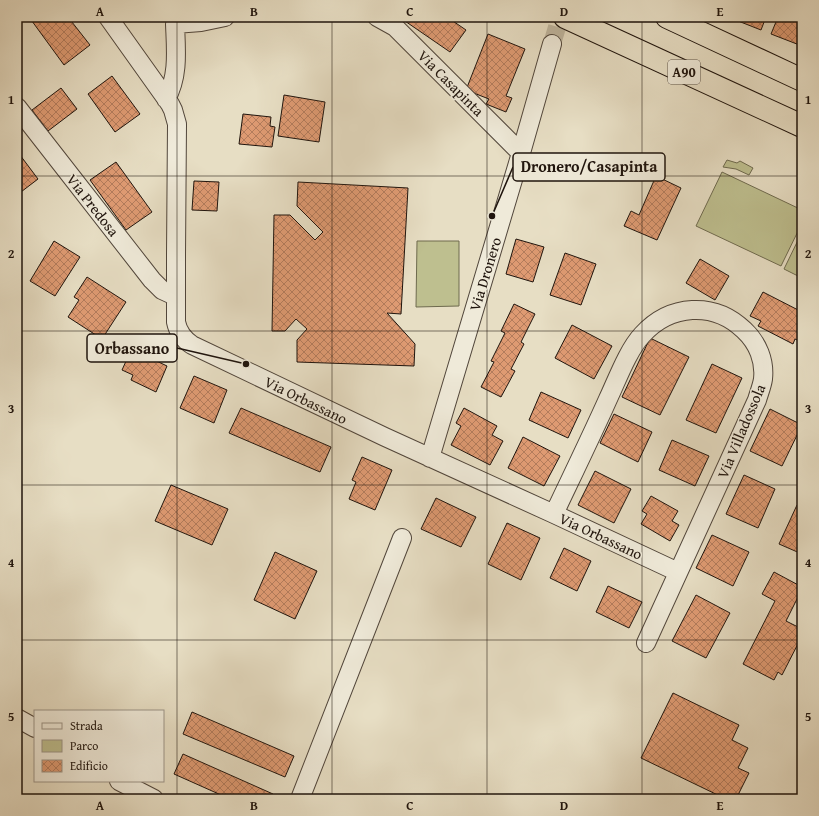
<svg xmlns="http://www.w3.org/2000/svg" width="819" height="816" font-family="'Gentium Book Plus',serif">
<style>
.park{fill:#bebf8f;stroke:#6e6a4e}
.building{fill:url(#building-cross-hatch);stroke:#1f140d}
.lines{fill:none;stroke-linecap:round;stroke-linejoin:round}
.minor-tunnel{stroke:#bfb69f;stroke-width:18;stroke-dasharray:18 9;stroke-linecap:butt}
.minor-casing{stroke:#51463b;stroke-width:20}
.motorway-casing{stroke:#1f140d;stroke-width:24}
.minor{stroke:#efead9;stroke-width:18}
.motorway{stroke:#e7dec4;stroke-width:22}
.grid{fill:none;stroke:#1f140d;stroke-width:1;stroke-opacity:0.55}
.labels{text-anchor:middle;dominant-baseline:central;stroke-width:3;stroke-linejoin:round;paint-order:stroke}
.shield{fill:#efead9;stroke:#5d544a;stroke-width:1}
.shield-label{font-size:14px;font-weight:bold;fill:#1f140d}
.street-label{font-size:15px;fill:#1f140d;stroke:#efead9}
.leader{fill:none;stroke:#1f140d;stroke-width:1.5}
.callout-dot{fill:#1f140d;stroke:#efead9;stroke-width:1.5}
.callout{fill:#efead9;stroke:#1f140d;stroke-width:1.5}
.callout-label{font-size:16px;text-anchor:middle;font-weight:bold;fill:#1f140d}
.neatline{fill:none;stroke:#1f140d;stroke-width:1.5}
.grid-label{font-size:13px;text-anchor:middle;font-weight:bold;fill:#1f140d}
</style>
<defs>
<pattern id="building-cross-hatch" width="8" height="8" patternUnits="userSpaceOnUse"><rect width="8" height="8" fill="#de9a72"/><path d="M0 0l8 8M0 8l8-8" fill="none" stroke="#b37c5c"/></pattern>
</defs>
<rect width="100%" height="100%" fill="#e7dec4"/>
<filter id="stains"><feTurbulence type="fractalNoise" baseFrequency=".005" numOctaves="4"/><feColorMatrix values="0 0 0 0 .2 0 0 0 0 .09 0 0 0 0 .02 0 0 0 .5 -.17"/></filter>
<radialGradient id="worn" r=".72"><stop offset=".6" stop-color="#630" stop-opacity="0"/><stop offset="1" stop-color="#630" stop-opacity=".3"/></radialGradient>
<path class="park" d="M727 160 737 163 740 161 753 168 749 175 736 169 723 167Z
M722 172 802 210V223L781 266 696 226Z
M802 232V278L784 269Z
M417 241H459V306L416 307Z"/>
<path class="building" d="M29 17H68L90 45 64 65Z
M404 17H447L466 30 450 52 402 19Z
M728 17H766L761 30Z
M778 17H786L802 24V46L771 34Z
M488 34 525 49 506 96 512 98 506 112 486 104 489 99 466 90Z
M112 76 140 114 115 132 88 94Z
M61 88 77 109 48 131 32 110Z
M284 95 325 102 319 142 278 136Z
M243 114 271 117 270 126 275 127 272 147 239 144Z
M17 151 38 179 17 195Z
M116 162 152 212 126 230 90 180Z
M656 176 681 188 657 240 624 226 631 211 639 215Z
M194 181 219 182 217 211 192 210Z
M298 182 408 188 401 314 387 313 415 344 414 366 297 362V340L307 329 296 319 285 331H272L274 215H290L315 240 323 232 297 206Z
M516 239 544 247 533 282 506 274Z
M54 241 80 257 55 296 30 281Z
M565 253 596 264 581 305 550 295Z
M700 259 729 276 715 300 686 283Z
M87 277 126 302 102 339 68 317 79 300 74 297Z
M763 292 802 312V342L795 339 793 344 758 326 761 321 750 316Z
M514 304 535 314 521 342 524 344 511 369 515 371 501 397 481 387 494 362 491 361 505 333 501 331Z
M572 325 612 346 594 379 555 358Z
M137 337 153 344 148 357 167 366 156 392 131 380 133 375 122 370Z
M650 338 689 357 660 415 622 397Z
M712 364 742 378 716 433 686 420Z
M194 376 227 390 214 423 180 408Z
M541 392 581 410 568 438 529 420Z
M241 408 331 447 320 472 229 433Z
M464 408 497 426 492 435 503 441 490 465 451 445 461 426 456 423Z
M770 409 802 425 782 466 750 451Z
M614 414 652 432 638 462 600 443Z
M523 437 560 456 544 486 508 468Z
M672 440 709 456 695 486 659 470Z
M362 457 392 470 375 510 349 499 356 482 352 480Z
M595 471 631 489 614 523 578 505Z
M744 475 775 489 758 528 726 514Z
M171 485 228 509 212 545 155 521Z
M651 496 678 511 672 521 679 525 670 541 641 524 647 514 642 511Z
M436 498 476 517 461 547 421 529Z
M797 505 802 507V554L779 544Z
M507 523 540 538 521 580 488 564Z
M712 535 749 552 733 586 696 568Z
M564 548 591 561 577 591 550 578Z
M275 552 317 571 295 619 254 600Z
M774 572 802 587V589L786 621 802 629V636L782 675 778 672 774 680 743 664 775 601 762 594Z
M608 586 642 602 629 628 596 612Z
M696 595 730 613 706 658 672 641Z
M673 693 739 725 732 740 748 748 738 768 749 773 736 799H726L641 758Z
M192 712 294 756 285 777 183 734Z
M183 754 273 794 271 799H230L174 774Z"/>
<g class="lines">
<path class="minor-tunnel" d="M552 44 560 17"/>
<defs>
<path id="minor" d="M108 17 170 104 173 110 177 124 176 254V322C178 332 183 339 192 345L385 437 554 514 678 572
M377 17 395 27 521 153
M166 99C179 76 176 50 175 24L201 22 225 17
M17 107 152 280 162 290 175 296
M430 458 521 153 552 44
M554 514C572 476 591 437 608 399 617 380 628 350 642 335 670 304 714 301 744 330 758 343 765 361 763 379 762 386 759 393 757 400L646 643
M17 718 35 728
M119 781 154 799
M300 799 402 538"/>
<path id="motorway" d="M565 17 802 126
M667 17 802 80"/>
</defs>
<use href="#minor" class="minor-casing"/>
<use href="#motorway" class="motorway-casing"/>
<use href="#minor" class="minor"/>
<use href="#motorway" class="motorway"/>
</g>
<path class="grid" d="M177 17V799M332 17V799M487 17V799M642 17V799M17 176H802M17 331H802M17 485H802M17 640H802"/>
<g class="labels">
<rect class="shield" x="668" y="60" width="32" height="24" rx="3"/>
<g class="shield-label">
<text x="684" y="72">A90</text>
</g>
<g class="street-label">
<text transform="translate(451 83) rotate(45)">Via Casapinta</text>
<text transform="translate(93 205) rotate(52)">Via Predosa</text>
<text transform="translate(485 274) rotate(-73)">Via Dronero</text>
<text transform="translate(306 400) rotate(26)">Via Orbassano</text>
<text transform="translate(741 431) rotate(-67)">Via Villadossola</text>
<text transform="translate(601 536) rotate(25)">Via Orbassano</text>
</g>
</g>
<path class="leader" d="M492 216L513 167M246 364L177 348"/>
<g class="callout-dot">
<circle cx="492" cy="216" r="4"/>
<circle cx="246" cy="364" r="4"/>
</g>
<g class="callout">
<rect x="513" y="153" width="152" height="28" rx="4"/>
<rect x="87" y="334" width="90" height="28" rx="4"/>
</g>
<g class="callout-label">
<text x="589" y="172">Dronero/Casapinta</text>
<text x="132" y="354">Orbassano</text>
</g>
<rect width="819" height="816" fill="none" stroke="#e7dec4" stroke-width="44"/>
<rect x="34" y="710" width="130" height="72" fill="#efead9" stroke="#9c9487"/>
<rect x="42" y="723" width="20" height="6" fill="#efead9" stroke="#9c9487"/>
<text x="70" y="730" font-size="12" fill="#1f140d">Strada</text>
<rect x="42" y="740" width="20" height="12" fill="#bebf8f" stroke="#9c9487"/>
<text x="70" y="750" font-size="12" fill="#1f140d">Parco</text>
<rect x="42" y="760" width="20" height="12" fill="url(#building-cross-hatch)" stroke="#9c9487"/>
<text x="70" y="770" font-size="12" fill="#1f140d">Edificio</text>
<rect x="22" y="22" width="775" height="772" class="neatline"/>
<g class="grid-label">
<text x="100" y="16">A</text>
<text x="254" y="16">B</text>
<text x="410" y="16">C</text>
<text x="564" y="16">D</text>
<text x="720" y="16">E</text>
<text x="11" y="104">1</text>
<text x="808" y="104">1</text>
<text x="11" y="258">2</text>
<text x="808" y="258">2</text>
<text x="11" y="413">3</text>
<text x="808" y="413">3</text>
<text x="11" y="567">4</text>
<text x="808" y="567">4</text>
<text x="11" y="721">5</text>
<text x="808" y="721">5</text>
<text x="100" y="810">A</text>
<text x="254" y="810">B</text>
<text x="410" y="810">C</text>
<text x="564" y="810">D</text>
<text x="720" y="810">E</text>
</g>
<rect width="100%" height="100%" filter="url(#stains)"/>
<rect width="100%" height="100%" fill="url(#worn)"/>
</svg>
